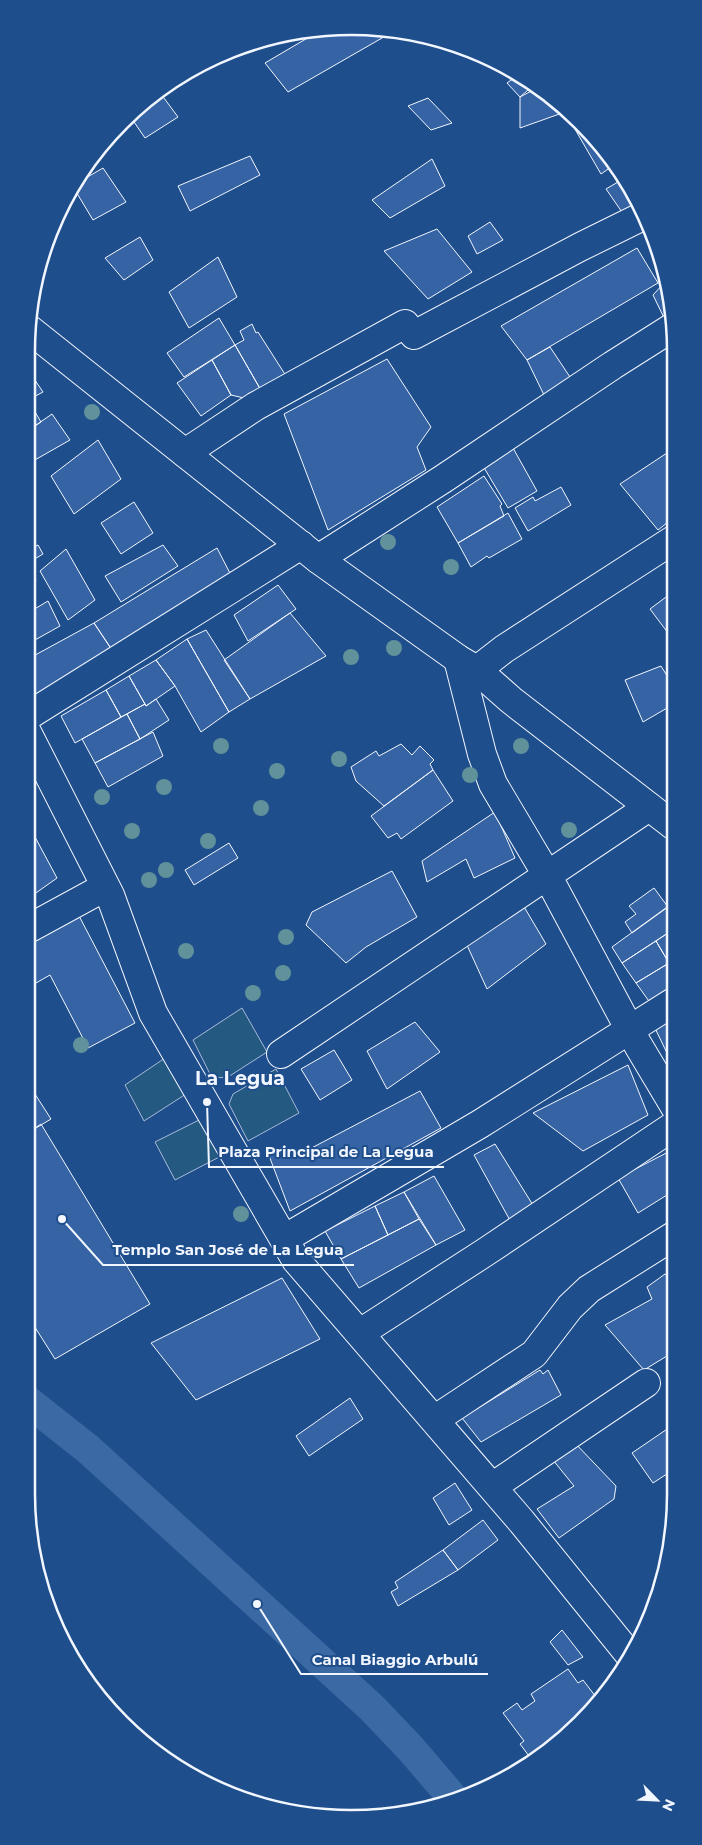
<svg xmlns="http://www.w3.org/2000/svg" width="702" height="1845" font-family="Montserrat,sans-serif">
<style>
.green{fill:#245a82;stroke:#a8bbd7}
.lines{fill:none;stroke-linecap:round;stroke-linejoin:round}
.canal{stroke:#3b69a3;stroke-width:31}
.building{fill:#3563a3;stroke:#f2f6ff}
.minor-casing{stroke:#f2f6ff;stroke-width:30}
.major-casing{stroke:#f2f6ff;stroke-width:30}
.minor{stroke:#1f4e8c;stroke-width:28}
.major{stroke:#1f4e8c;stroke-width:28}
.tree{fill:#61919a}
.labels{text-anchor:middle;dominant-baseline:central;stroke-width:4;stroke-linejoin:round;paint-order:stroke}
.district-label{font-size:19px;font-weight:bold;fill:#f2f6ff;stroke:#1f4e8c}
.rim{fill:none;stroke:#f2f6ff;stroke-width:2.5}
.leader{fill:none;stroke:#f2f6ff;stroke-width:2}
.callout-dot{fill:#f2f6ff;stroke:#1f4e8c;stroke-width:2}
.callout-label{font-size:15px;text-anchor:middle;font-weight:bold;fill:#f2f6ff;stroke:#1f4e8c;stroke-width:4;stroke-linejoin:round;paint-order:stroke}
</style>
<rect width="100%" height="100%" fill="#1f4e8c"/>
<path class="green" d="M242 1008 267 1052 228 1077 212 1078 193 1040Z
M168 1056 186 1094 144 1121 125 1085Z
M276 1069 299 1113 248 1141 229 1104 233 1094Z
M199 1120 227 1153 175 1180 155 1142Z"/>
<g class="lines">
<path class="canal" d="M26 1400 88 1449 372 1708 411 1749 452 1797"/>
</g>
<path class="building" d="M321 30 389 34 288 92 265 63Z
M518 75 535 84 520 97 507 83Z
M539 87 595 137 614 165 601 174 565 112 520 128V97Z
M161 94 178 117 145 138 132 119Z
M428 98 452 123 431 130 408 106Z
M250 156 260 175 190 211 178 186Z
M432 159 445 186 390 218 372 200Z
M103 168 126 202 93 220 75 190 79 182Z
M623 179 641 206 624 215 606 189Z
M490 222 503 240 477 254 468 236Z
M437 229 472 272 428 299 384 251Z
M140 237 153 260 124 280 105 258Z
M637 248 658 283 527 360 501 326Z
M218 257 237 297 189 328 169 292Z
M665 282 673 308V323L668 326 653 295Z
M219 318 235 345 184 377 167 353Z
M252 324 256 333 258 332 288 379 262 392 235 345 244 340 240 331Z
M235 345 262 392 244 398 231 395 212 360Z
M550 347 570 377 544 395 527 360Z
M387 359 431 427 417 447 426 470 328 530 284 414Z
M212 360 231 395 201 416 177 383Z
M26 367 43 392 26 401Z
M28 400 41 422 26 432V401Z
M52 414 70 440 26 465V432Z
M98 440 121 479 74 514 51 476Z
M513 448 537 491 508 508 483 466Z
M673 449V518L658 530 620 484Z
M484 476 502 504 500 506 504 516 458 543 437 507Z
M561 487 571 505 528 531 515 508 533 497 535 501Z
M134 502 153 533 121 554 101 523Z
M508 513 522 539 489 558 487 556 471 567 458 543Z
M38 545 43 554 26 564V551Z
M163 545 178 566 121 602 105 576Z
M217 548 233 579 114 653 94 623Z
M66 549 95 600 68 620 40 571Z
M26 564 36 580 26 585Z
M278 585 296 609 248 641 234 615Z
M674 591V641L650 609Z
M48 601 60 626 26 645V614Z
M290 613 326 656 250 699 224 660Z
M94 623 114 653 32 701 26 691V660Z
M206 630 250 699 229 712 187 639Z
M187 639 229 712 201 732 175 686 156 660Z
M156 660 175 686 146 706 129 676Z
M661 666 669 679 674 676V704L643 722 625 680Z
M129 676 145 704 121 717 106 690Z
M106 690 121 717 75 743 61 716Z
M156 699 169 720 140 739 127 714 145 704 146 706Z
M127 714 140 739 95 763 82 739Z
M153 732 163 756 108 787 95 763Z
M401 744 412 755 420 746 434 760 430 764 433 770 384 806 356 781 351 767 376 751 379 756Z
M433 770 453 801 401 839 397 833 388 838 371 816Z
M495 812 515 858 474 878 466 859 427 882 422 861Z
M35 837 57 878 26 900V841Z
M229 843 238 858 194 885 185 870Z
M392 871 417 917 366 947 346 963 306 925 312 912Z
M654 888 668 907 632 933 625 922 636 914 629 906Z
M520 900 546 944 487 989 466 943Z
M674 902V929L622 963 612 947Z
M77 912 135 1023 88 1048 50 975 36 983 26 965V939Z
M674 929V959L669 963 656 941Z
M656 941 669 963 636 983 622 963Z
M669 963 675 970V989L651 1004 636 983Z
M675 1011V1046L666 1051 652 1022Z
M415 1022 440 1052 387 1089 367 1051Z
M675 1046V1066L666 1051Z
M334 1050 352 1080 320 1100 301 1069Z
M628 1065 648 1115 583 1151 533 1113Z
M26 1080 51 1119 26 1134Z
M420 1091 441 1128 290 1211 268 1153H302Z
M41 1124 150 1304 55 1359 26 1313V1134Z
M495 1144 536 1210 512 1224 474 1155Z
M674 1149 675 1190 638 1213 618 1178Z
M434 1176 465 1230 436 1245 404 1192Z
M404 1192 419 1219 388 1235 375 1206Z
M375 1206 388 1235 341 1259 325 1231Z
M419 1219 436 1245 359 1288 341 1259Z
M665 1274 675 1280V1351L644 1370 605 1325 652 1299 647 1287Z
M282 1278 320 1339 196 1400 151 1343Z
M540 1370 543 1374 548 1370 561 1395 481 1442 462 1418Z
M350 1398 363 1419 309 1456 296 1436Z
M676 1423V1468L653 1483 632 1453Z
M573 1441 616 1486 614 1499 559 1538 537 1509 574 1486 553 1460Z
M455 1483 472 1510 449 1525 433 1498Z
M483 1520 498 1540 458 1570 443 1550Z
M443 1550 458 1570 398 1606 391 1592 398 1588 395 1582Z
M562 1630 583 1657 568 1665 550 1642Z
M568 1669 578 1683 583 1680 599 1701 567 1730 529 1756 520 1744 524 1741 503 1713 517 1703 522 1710 535 1701 531 1694Z"/>
<g class="lines">
<defs>
<path id="minor" d="M185 453 256 406 405 324 414 335 580 247 645 215
M318 559 443 479 613 365 673 327
M458 659 482 754 493 784 547 875 638 1045 675 1107
M477 670 504 649 673 540
M26 717 301 545
M26 730 110 895 153 1013 296 1260 522 1522 628 1653
M26 930 105 887
M281 1054 649 807
M284 1239 480 1124 675 1001
M360 1333 484 1253 675 1125
M434 1420 534 1354 570 1307 589 1289 675 1235
M492 1487 646 1383"/>
<path id="major" d="M29 329 318 559 458 659 477 670 511 700 674 826"/>
</defs>
<use href="#minor" class="minor-casing"/>
<use href="#major" class="major-casing"/>
<use href="#minor" class="minor"/>
<use href="#major" class="major"/>
</g>
<g class="tree">
<circle cx="92" cy="412" r="8"/>
<circle cx="388" cy="542" r="8"/>
<circle cx="451" cy="567" r="8"/>
<circle cx="394" cy="648" r="8"/>
<circle cx="351" cy="657" r="8"/>
<circle cx="221" cy="746" r="8"/>
<circle cx="521" cy="746" r="8"/>
<circle cx="339" cy="759" r="8"/>
<circle cx="277" cy="771" r="8"/>
<circle cx="470" cy="775" r="8"/>
<circle cx="164" cy="787" r="8"/>
<circle cx="102" cy="797" r="8"/>
<circle cx="261" cy="808" r="8"/>
<circle cx="569" cy="830" r="8"/>
<circle cx="132" cy="831" r="8"/>
<circle cx="208" cy="841" r="8"/>
<circle cx="166" cy="870" r="8"/>
<circle cx="149" cy="880" r="8"/>
<circle cx="286" cy="937" r="8"/>
<circle cx="186" cy="951" r="8"/>
<circle cx="283" cy="973" r="8"/>
<circle cx="253" cy="993" r="8"/>
<circle cx="81" cy="1045" r="8"/>
<circle cx="241" cy="1214" r="8"/>
</g>
<g class="labels">
<g class="district-label">
<text x="240" y="1078">La Legua</text>
</g>
</g>
<path d="M0 0H702V1845H0ZM351 35H351A316 316 0 0 1 667 351V1494A316 316 0 0 1 351 1810H351A316 316 0 0 1 35 1494V351A316 316 0 0 1 351 35Z" fill="#1f4e8c" fill-rule="evenodd"/>
<path class="rim" d="M351 35H351A316 316 0 0 1 667 351V1494A316 316 0 0 1 351 1810H351A316 316 0 0 1 35 1494V351A316 316 0 0 1 351 35Z"/>
<path class="leader" d="M207 1102L209 1167H444M62 1219L103 1265H354M257 1604L301 1674H488"/>
<g class="callout-dot">
<circle cx="207" cy="1102" r="5"/>
<circle cx="62" cy="1219" r="5"/>
<circle cx="257" cy="1604" r="5"/>
</g>
<g class="callout-label">
<text x="326" y="1157">Plaza Principal de La Legua</text>
<text x="228" y="1255">Templo San José de La Legua</text>
<text x="395" y="1665">Canal Biaggio Arbulú</text>
</g>
<g transform="translate(657 1800) rotate(114)" stroke="#1f4e8c" stroke-width="4" paint-order="stroke">
<path d="M0-4L9 19L0 12L-9 19Z" fill="#f2f6ff"/>
<text y="-8" font-size="14" font-weight="bold" text-anchor="middle" fill="#f2f6ff">N</text>
</g>
</svg>
